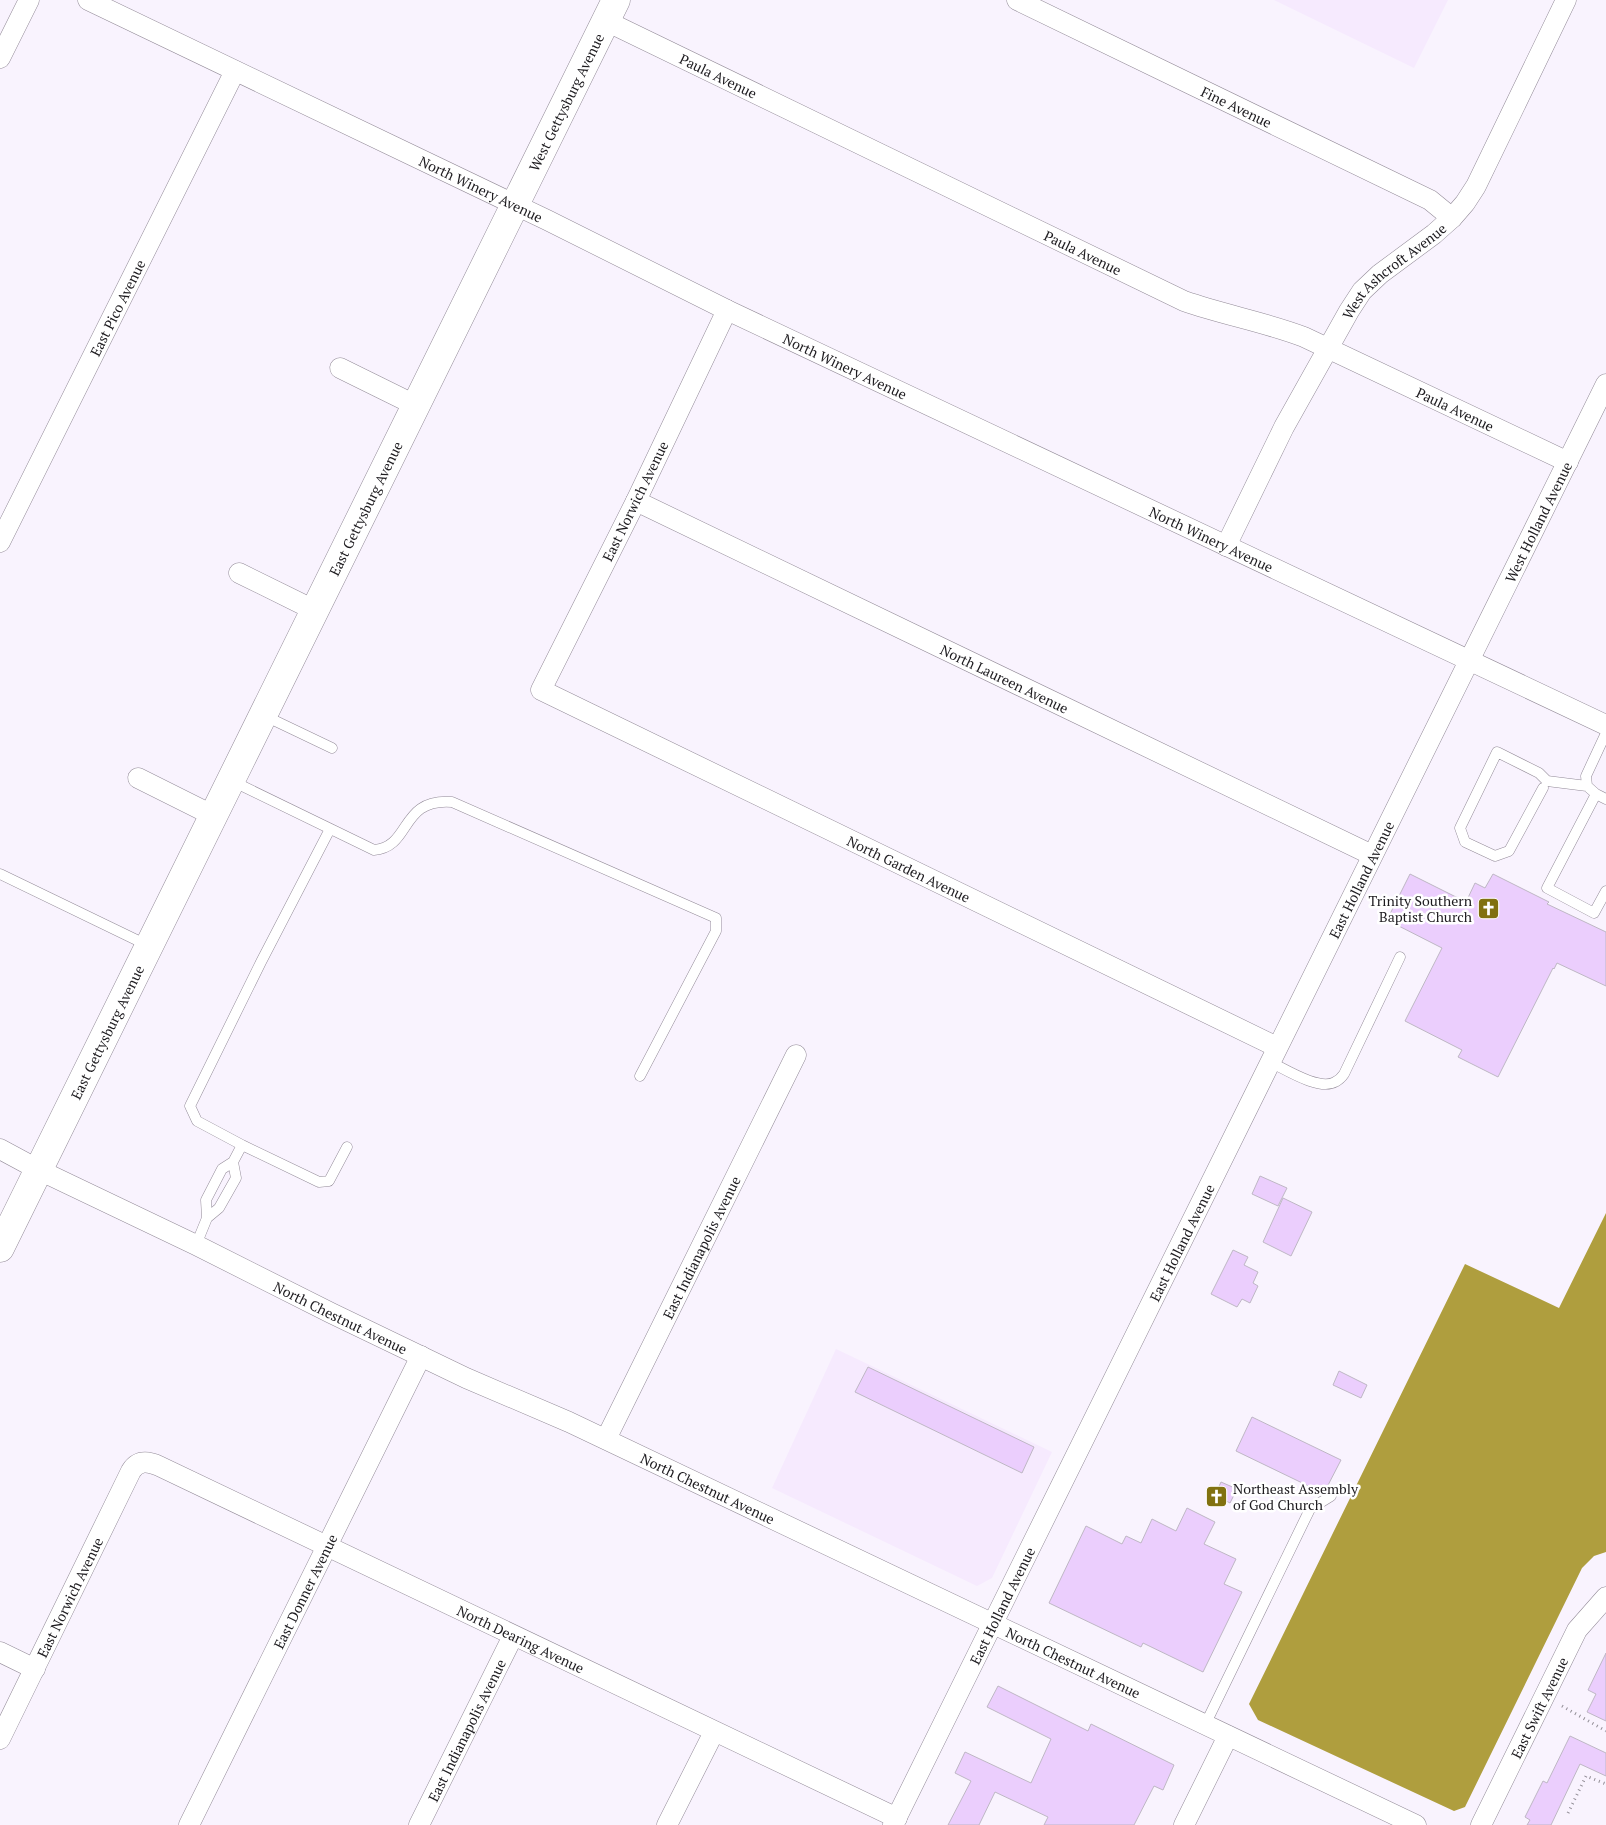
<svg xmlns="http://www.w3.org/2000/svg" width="1606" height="1825" font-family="'PT Serif',serif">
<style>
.built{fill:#f6eafe}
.water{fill:#af9e3e}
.building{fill:#ebcefd;stroke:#beb7c4}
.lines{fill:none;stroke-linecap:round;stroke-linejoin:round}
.lane-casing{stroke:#938b98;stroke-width:11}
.street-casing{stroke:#938b98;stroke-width:21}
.secondary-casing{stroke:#938b98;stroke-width:29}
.path{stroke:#928e96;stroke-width:3;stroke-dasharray:1 4;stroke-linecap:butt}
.lane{stroke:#fff;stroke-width:10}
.street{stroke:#fff;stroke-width:20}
.secondary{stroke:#fff;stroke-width:28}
.labels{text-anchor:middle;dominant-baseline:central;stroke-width:5;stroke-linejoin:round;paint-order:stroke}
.street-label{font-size:14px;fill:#1d1b1f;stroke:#fff}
.poi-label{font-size:14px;fill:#1d1b1f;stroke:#fff;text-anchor:end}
</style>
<rect width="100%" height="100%" fill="#f9f3fe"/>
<path class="built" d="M1274 0H1448L1414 68Z
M836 1349 1052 1452 992 1578 977 1586 772 1488Z"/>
<path class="water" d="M1606 1213V1552L1594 1556 1582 1568 1465 1807 1454 1811 1258 1720 1249 1704 1465 1264 1559 1308Z"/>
<path class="building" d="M1410 874 1466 902 1475 883 1485 888 1493 874 1549 902 1547 904 1606 932V986L1557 963 1554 969 1553 968 1498 1077 1458 1057 1462 1050 1405 1021 1442 948 1387 920Z
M1260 1176 1287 1188 1278 1206 1252 1194Z
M1283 1198 1312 1212 1291 1256 1263 1242Z
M1233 1250 1248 1257 1244 1265 1258 1272 1253 1283 1258 1286 1250 1303 1242 1299 1237 1307 1211 1294Z
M868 1367 1034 1447 1022 1473 855 1392Z
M1339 1371 1367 1385 1361 1398 1333 1385Z
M1252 1417 1341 1460 1325 1491 1323 1493 1236 1451Z
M1221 1482 1237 1489 1230 1503 1215 1495Z
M1187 1508 1215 1522 1204 1544 1236 1559 1224 1584 1242 1592 1203 1672 1143 1643 1141 1647 1049 1603 1086 1526 1122 1544 1126 1536 1141 1543 1152 1519 1176 1531Z
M1606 1653V1721L1587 1712 1596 1694 1588 1690Z
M998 1686 1088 1731 1091 1724 1174 1765 1163 1790 1154 1786 1134 1825H1044L1048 1817 995 1792 979 1825H948L971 1781 955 1773 965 1752 1031 1783 1051 1739 987 1707Z
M1570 1736 1606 1753V1776L1580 1764 1551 1825H1527L1530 1820 1525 1817 1543 1781 1547 1783Z"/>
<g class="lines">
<defs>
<path id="lane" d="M265 716 332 748
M1606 733 1586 776 1587 786 1596 794 1606 799
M232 781 374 850C412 847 399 798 452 802L716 918V931L640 1076
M1543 788 1509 851 1495 856 1465 842 1460 828 1497 752 1539 773 1547 781 1587 786
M1596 794 1547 888 1594 913 1606 891
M0 874 149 946
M1270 1062C1285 1069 1319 1091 1335 1082 1339 1080 1342 1077 1344 1074L1400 957
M242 1145 319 1182 329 1181 347 1147
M207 1218 206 1200 222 1169 233 1162 242 1145 197 1121 190 1106 261 962 330 829
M196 1245 207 1218 219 1208 236 1178 233 1162
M1205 1725 1310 1509 1331 1496"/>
<g id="street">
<path id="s1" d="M88 0 547 220 727 310 1606 725"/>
<path id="s2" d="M1017 0 1430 200 1452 218"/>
<path id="s3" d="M606 21 1184 301C1224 315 1265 322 1304 337L1568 462"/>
<path d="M0 58 29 0"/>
<path id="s4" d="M727 310 636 501 541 690 1277 1047"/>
<path d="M340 368 417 406"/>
<path id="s5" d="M636 501 1372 855"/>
<path id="s6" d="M0 542 235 71"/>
<path id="s7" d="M1226 546 1284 427 1349 311 1362 291 1380 274 1434 234 1452 218 1465 203 1476 186 1566 0"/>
<path d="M239 573 316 611"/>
<path d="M138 778 214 816"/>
<path id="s8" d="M0 1149 39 1170 196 1245 331 1313 466 1378 569 1422 1416 1825"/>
<path id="s9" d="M606 1439 796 1055"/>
<path d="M0 1652 35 1669"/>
<path id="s10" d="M0 1739 131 1471C138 1460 148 1461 159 1466L897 1818"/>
<path id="s11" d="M189 1825 421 1356"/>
<path id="s12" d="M419 1825 513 1636"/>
<path d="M667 1825 714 1732"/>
<path id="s13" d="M893 1825 1606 384"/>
<path d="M1184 1825 1228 1736"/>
<path id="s14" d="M1481 1825 1577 1630 1606 1597"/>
</g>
<g id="secondary">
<path id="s15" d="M0 1248 616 0"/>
</g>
</defs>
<use href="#lane" class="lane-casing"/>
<use href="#street" class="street-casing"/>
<use href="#secondary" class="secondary-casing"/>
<path class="path" d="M1562 1706 1606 1731
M1568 1813 1586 1776 1606 1784"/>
<use href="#lane" class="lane"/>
<use href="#street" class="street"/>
<use href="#secondary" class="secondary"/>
</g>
<defs>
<symbol id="church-square" viewBox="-11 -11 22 22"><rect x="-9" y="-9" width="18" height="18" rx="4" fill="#817110" stroke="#fff"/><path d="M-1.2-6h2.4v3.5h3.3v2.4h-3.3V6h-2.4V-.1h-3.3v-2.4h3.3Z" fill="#fff"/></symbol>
</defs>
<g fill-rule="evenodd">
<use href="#church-square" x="1476" y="896" width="25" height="25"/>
<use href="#church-square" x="1204" y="1484" width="25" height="25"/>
</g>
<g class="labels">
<g class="street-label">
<text stroke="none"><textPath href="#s3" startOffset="125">Paula Avenue</textPath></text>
<text stroke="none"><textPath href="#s15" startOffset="1278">West Gettysburg Avenue</textPath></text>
<text stroke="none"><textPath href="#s2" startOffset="244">Fine Avenue</textPath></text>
<text stroke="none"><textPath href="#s1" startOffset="436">North Winery Avenue</textPath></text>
<text stroke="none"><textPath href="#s3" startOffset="530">Paula Avenue</textPath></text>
<text stroke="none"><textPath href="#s7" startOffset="326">West Ashcroft Avenue</textPath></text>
<text stroke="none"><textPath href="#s6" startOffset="262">East Pico Avenue</textPath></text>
<text stroke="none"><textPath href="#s1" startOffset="841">North Winery Avenue</textPath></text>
<text stroke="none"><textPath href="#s3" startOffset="935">Paula Avenue</textPath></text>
<text transform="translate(635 501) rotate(-64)">East Norwich Avenue</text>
<text stroke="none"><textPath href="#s15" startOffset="825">East Gettysburg Avenue</textPath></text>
<text stroke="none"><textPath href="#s13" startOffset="1454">West Holland Avenue</textPath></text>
<text stroke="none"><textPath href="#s1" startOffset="1246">North Winery Avenue</textPath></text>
<text stroke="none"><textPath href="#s5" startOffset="409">North Laureen Avenue</textPath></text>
<text stroke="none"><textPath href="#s4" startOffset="832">North Garden Avenue</textPath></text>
<text stroke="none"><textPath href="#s13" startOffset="1055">East Holland Avenue</textPath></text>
<text stroke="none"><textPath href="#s15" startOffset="241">East Gettysburg Avenue</textPath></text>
<text stroke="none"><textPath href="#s13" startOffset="650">East Holland Avenue</textPath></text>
<text stroke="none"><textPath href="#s9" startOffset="214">East Indianapolis Avenue</textPath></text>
<text stroke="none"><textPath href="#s8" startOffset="380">North Chestnut Avenue</textPath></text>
<text stroke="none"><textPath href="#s8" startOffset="785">North Chestnut Avenue</textPath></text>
<text stroke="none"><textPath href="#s11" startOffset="261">East Donner Avenue</textPath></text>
<text stroke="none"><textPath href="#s10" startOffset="158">East Norwich Avenue</textPath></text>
<text stroke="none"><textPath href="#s13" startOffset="245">East Holland Avenue</textPath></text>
<text stroke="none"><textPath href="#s10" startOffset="731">North Dearing Avenue</textPath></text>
<text stroke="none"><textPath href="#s8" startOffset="1190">North Chestnut Avenue</textPath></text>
<text stroke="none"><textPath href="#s14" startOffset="131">East Swift Avenue</textPath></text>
<text stroke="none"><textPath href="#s12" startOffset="106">East Indianapolis Avenue</textPath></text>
</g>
<g class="poi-label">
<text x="1472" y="900">Trinity Southern<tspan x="1472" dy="16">Baptist Church</tspan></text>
<text x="1233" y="1488" text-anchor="start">Northeast Assembly<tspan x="1233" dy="16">of God Church</tspan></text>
</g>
</g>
</svg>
